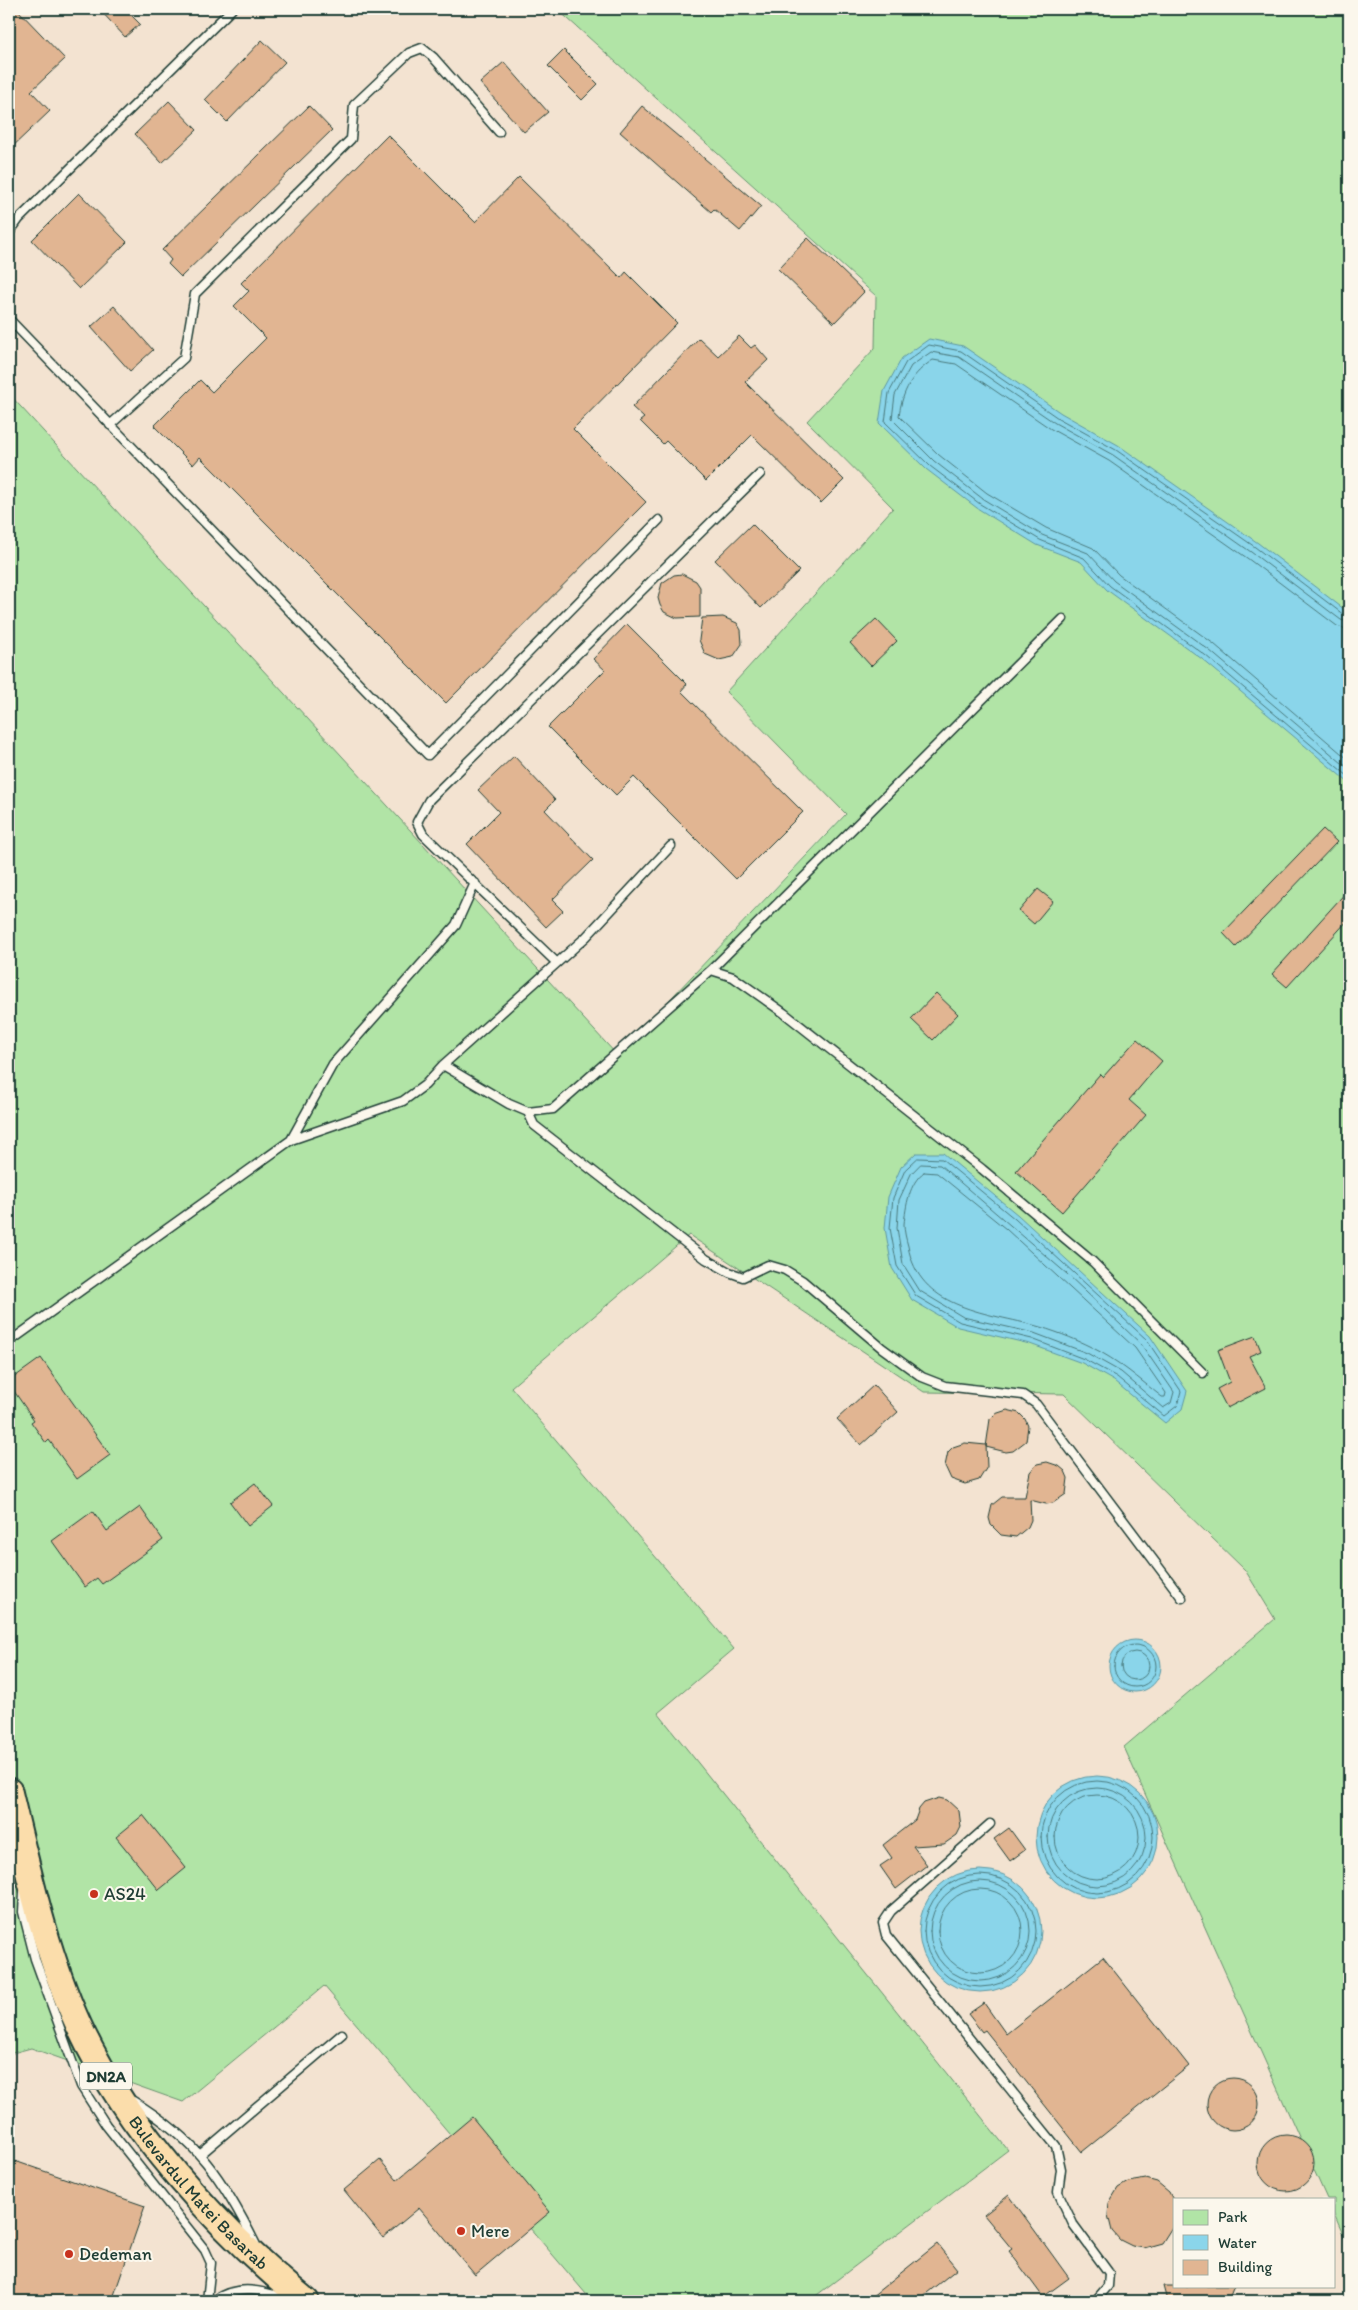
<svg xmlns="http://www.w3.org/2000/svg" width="1358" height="2310" font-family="Itim,sans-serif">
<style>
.built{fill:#f3e3d1}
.green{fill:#b1e4a6;stroke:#68906d}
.water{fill:#8ad5ea;stroke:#5f98a1}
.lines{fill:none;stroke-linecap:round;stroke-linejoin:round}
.shore{stroke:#4a7a7d;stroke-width:1}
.building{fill:#e1b592;stroke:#1f3d34}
.service-casing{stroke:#1f3d34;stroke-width:11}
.trunk-casing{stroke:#1f3d34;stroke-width:29}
.service{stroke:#fbf7ec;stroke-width:8}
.trunk{stroke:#fbddab;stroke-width:25}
.poi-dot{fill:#c8321e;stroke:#fbf7ec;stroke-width:2}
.labels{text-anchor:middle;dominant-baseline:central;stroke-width:4;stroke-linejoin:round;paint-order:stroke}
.shield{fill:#fbf7ec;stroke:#61756b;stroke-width:1}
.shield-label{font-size:16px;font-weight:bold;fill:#1f3d34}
.poi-label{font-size:18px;fill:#1f3d34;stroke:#fbf7ec;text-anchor:start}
.street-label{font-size:18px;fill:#1f3d34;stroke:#fbf7ec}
</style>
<rect width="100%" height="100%" fill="#fbf7ec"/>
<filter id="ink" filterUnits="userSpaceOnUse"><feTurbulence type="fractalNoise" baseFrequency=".02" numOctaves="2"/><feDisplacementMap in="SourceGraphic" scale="10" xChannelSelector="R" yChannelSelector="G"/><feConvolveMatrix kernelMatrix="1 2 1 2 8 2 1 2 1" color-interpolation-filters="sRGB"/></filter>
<g filter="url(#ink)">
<path class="built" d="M9 9H557L876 297 875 348 807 421 893 508 726 692 846 813 616 1056 9 394Z
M689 1235 924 1392 1064 1394 1245 1570 1275 1619 1124 1747 1327 2199H1174V2286H1334V2214L1349 2248V2301H809L1008 2150 657 1713 734 1649 511 1387Z
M324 1986 592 2301H9V2054L31 2048 183 2102Z"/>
<path class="green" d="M557 9H1349V2248L1334 2214V2199H1327L1124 1747 1275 1619 1245 1570 1064 1394 924 1392 689 1235 511 1387 734 1649 658 1713 1008 2150 809 2301H592L324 1986 183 2102 31 2048 9 2054V394L617 1055 846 814 726 692 893 508 807 421 875 348 876 296Z"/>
<path class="water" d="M929 339 963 346 1061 413 1118 445 1258 543 1349 613V783L1202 659 1107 590 1081 562 1037 545 977 508 926 469 879 423 884 391 902 358Z
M916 1153H943L1018 1215 1150 1336 1187 1391 1182 1409 1165 1423 1114 1381 1082 1363 1030 1344 958 1327 912 1300 892 1268 885 1228 888 1197 901 1167Z
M1109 1666a26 26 0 1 1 52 0a26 26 0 1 1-52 0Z
M1036 1837a61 61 0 1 1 122 0a61 61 0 1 1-122 0Z
M919 1931a61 61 0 1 1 122 0a61 61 0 1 1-122 0Z"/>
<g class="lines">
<path class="shore" d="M1349 616 1344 615 1255 547 1116 450 1058 418 961 351 929 345 906 362 889 393 885 422 930 466 980 504 1040 540 1084 558 1110 586 1205 655 1349 777
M1349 622 1341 620 1251 552 1113 455 1055 423 959 357 931 352 911 366 895 395 892 419 934 461 983 499 1042 535 1088 553 1114 581 1209 650 1349 769
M1349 630 1337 626 1247 558 1109 461 1051 429 956 364 933 360C912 373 902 392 899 416L939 455 987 493 1046 528 1093 548 1119 575 1214 644 1349 760
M918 1158 942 1159 1015 1219 1146 1339 1181 1391 1177 1406 1164 1416 1117 1377 1084 1359 1032 1339 960 1322 916 1296 897 1266 890 1228 893 1198 905 1170Z
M921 1164 940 1165 1067 1274 1141 1344 1174 1392 1171 1403 1163 1408 1121 1372 1087 1353 1034 1333 963 1317 920 1291 903 1264 897 1228 899 1200 911 1174Z
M924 1172 937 1173 1006 1229 1135 1348 1166 1393 1165 1397H1162C1139 1379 1118 1360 1091 1347 1073 1338 1052 1330 1033 1325 983 1312 919 1308 908 1246 906 1239 904 1231 904 1224 906 1206 909 1183 924 1172Z
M1114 1666a21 21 0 1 1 42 0a21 21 0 1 1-42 0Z
M1121 1666a14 14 0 1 1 28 0a14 14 0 1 1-28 0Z
M1041 1837a56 56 0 1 1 112 0a56 56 0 1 1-112 0Z
M1048 1837a49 49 0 1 1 98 0a49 49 0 1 1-98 0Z
M1055 1837a42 42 0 1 1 84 0a42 42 0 1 1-84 0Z
M924 1931a56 56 0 1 1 112 0a56 56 0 1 1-112 0Z
M930 1931a50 50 0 1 1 100 0a50 50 0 1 1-100 0Z
M938 1931a42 42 0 1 1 84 0a42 42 0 1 1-84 0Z"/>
</g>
<path class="building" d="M9 9H17L65 59 31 91 50 111 9 150Z
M99 9H125L140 24 125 37Z
M262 40 285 62 227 122 205 100Z
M564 50 598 84 582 100 548 66Z
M504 62 548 112 524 132 480 83Z
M169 101 197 130 162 163 135 134Z
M309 106 332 130 181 277 168 264 171 260 162 250Z
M642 106 761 206 740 231 714 209 711 212 620 132Z
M388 135 475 222 519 177 621 278 626 272 677 323 573 429 646 502 446 703 200 457 193 465 154 426 200 380 212 392 266 338 234 306 249 291 241 283Z
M79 193 127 242 79 289 32 240Z
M808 238 864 292 834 323 778 269Z
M114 306 153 350 130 371 91 327Z
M739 336 751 348 755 345 768 360 745 382 844 480 821 503 752 435 706 481 666 441 663 444 640 421 644 418 632 407 699 338 718 356Z
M752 524 799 571 761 608 715 560Z
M682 574 696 581 700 587V617L677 618 664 612 660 605 658 598 662 583 674 575Z
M723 617 737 623 741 630 742 644 733 657 719 660 705 654 699 640 702 618Z
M876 619 897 641 871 666 850 643Z
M627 624 687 684 681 691 803 812 736 879 634 777 616 795 548 727 605 670 593 659Z
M514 756 555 800 545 810 593 860 552 900 563 911 546 927 467 844 499 812 478 790Z
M1323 829 1337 842 1236 947 1223 933Z
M1038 889 1053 901 1034 924 1019 911Z
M1349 889V919L1287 987 1272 974Z
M936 993 958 1014 933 1040 911 1019Z
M1137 1039 1162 1061 1129 1100 1146 1115 1062 1212 1016 1171 1100 1074 1103 1077Z
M1255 1336 1261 1351 1249 1356 1266 1388 1227 1408 1217 1389 1230 1382 1218 1350Z
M41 1358 110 1455 77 1479 49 1440 46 1443 31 1422 34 1420 9 1384V1381Z
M874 1385 898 1412 861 1445 837 1419Z
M1007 1410 1019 1413 1025 1419 1028 1426 1026 1441 1013 1451 1006 1452 986 1447 990 1419 995 1414Z
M965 1443 986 1445 987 1467 979 1480 965 1484 951 1479 945 1466 948 1452 953 1447Z
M1047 1462 1059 1466 1065 1471 1068 1478 1066 1494 1053 1503 1046 1504 1030 1500 1031 1520 1028 1527 1016 1537 1001 1535 991 1525 989 1518 992 1505 1002 1497H1025L1030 1472 1037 1464Z
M255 1483 273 1506 248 1526 230 1502Z
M140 1507 163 1540 102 1584 97 1578 85 1587 52 1541 93 1511 107 1531Z
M939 1798 947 1800 959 1811 961 1827 957 1835 944 1844 913 1846 927 1865 896 1889 880 1866 892 1858 883 1845 915 1820 919 1809 924 1803Z
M143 1815 186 1868 159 1890 116 1837Z
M1009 1828 1025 1850 1010 1861 994 1839Z
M1103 1957 1189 2066 1082 2152 985 2030 982 2032 968 2014 984 2003 1006 2034Z
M1207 2104a26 26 0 1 1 52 0a26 26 0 1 1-52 0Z
M472 2117 550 2212 475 2275 419 2208 383 2238 344 2190 380 2160 397 2180Z
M1258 2163a28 28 0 1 1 56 0a28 28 0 1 1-56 0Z
M9 2159 145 2206 112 2301H9Z
M1146 2179 1157 2182 1169 2192 1174 2202V2224L1162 2243 1144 2248 1132 2246 1120 2240 1112 2231 1108 2215 1109 2203 1118 2188 1128 2182Z
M1009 2195 1069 2278 1043 2297 1009 2251 1012 2249 984 2215Z
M937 2244 957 2269 917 2301H866Z
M1163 2286H1234L1228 2301H1167Z"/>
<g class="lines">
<defs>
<path id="service" d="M9 233 19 219 232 9
M9 319 428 755 659 520
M110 425 184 358 195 294 351 139 354 105 409 53 422 48 433 57 499 132
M557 963 423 834 417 822 429 800 760 474
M711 970 733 977 784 1013 982 1169 1093 1262 1203 1373
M443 1065 509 1104 528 1112 553 1109 711 970 1063 619
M528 1112 534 1125 706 1259 729 1272 743 1277 768 1265 785 1270 803 1281 882 1348 922 1377 945 1386 1023 1395 1036 1404 1182 1598
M291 1140 333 1064 456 925 475 883
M9 1342 291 1140 403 1101 425 1085 443 1065 586 937 671 846
M990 1824 891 1911 883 1923 886 1935 1056 2146 1061 2169 1058 2192 1073 2224 1109 2273 1108 2286 1095 2301
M24 1892 23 1912 35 1959 81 2086 106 2125 205 2250 211 2263 207 2301
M133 2101C197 2140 223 2178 256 2245
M201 2154 342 2034
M213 2301C238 2283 264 2291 291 2300"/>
<g id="trunk">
<path id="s1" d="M9 1791C28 1870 45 1952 79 2026 127 2129 218 2230 306 2301"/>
</g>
</defs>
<use href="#service" class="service-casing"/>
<use href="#trunk" class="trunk-casing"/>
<use href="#service" class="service"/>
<use href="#trunk" class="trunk"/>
</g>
</g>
<g class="poi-dot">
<circle cx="94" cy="1894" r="5"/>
<circle cx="461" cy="2231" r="5"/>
<circle cx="69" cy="2254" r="5"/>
</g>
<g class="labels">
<rect class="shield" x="80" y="2062.5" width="52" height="27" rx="4"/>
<g class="shield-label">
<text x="106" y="2076">DN2A</text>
</g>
<g class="poi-label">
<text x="104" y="1894">AS24</text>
<text x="471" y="2231">Mere</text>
<text x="79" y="2254">Dedeman</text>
</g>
<g class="street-label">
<text stroke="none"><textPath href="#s1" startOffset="452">Bulevardul Matei Basarab</textPath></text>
</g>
</g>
<rect width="1358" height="2310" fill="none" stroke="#fbf7ec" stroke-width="30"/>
<rect x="15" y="15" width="1328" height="2280" fill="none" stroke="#1f3d34" stroke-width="2" filter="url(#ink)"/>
<rect x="1173" y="2198" width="162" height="90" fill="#fbf7ec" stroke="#a3ada2"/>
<rect x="1183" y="2210" width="25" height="15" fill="#b1e4a6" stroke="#a3ada2"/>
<text x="1218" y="2222" font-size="15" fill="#1f3d34">Park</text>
<rect x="1183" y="2235" width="25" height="15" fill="#8ad5ea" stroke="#a3ada2"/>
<text x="1218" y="2248" font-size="15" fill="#1f3d34">Water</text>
<rect x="1183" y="2260" width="25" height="15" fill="#e1b592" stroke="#a3ada2"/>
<text x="1218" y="2272" font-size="15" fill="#1f3d34">Building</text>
</svg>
